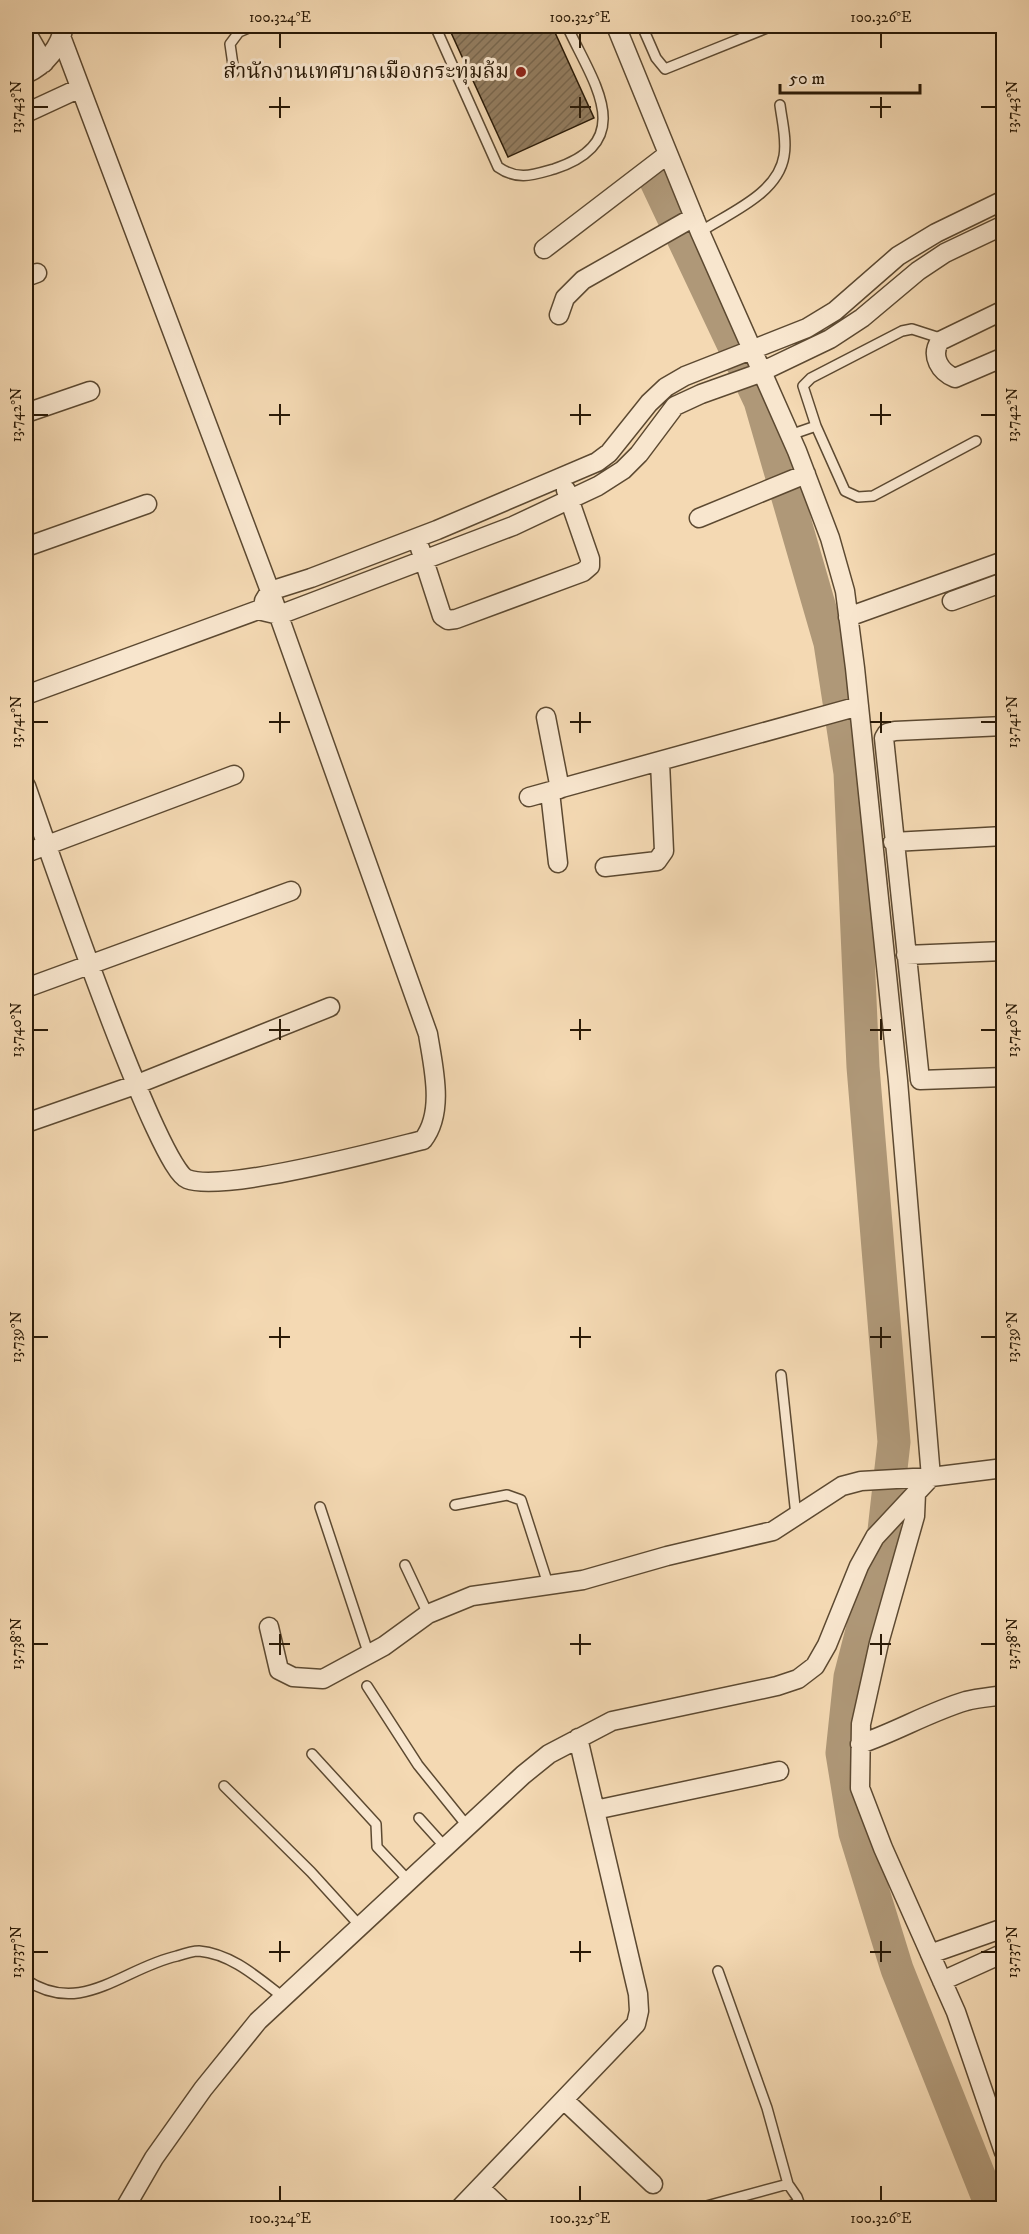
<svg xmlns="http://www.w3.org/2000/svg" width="1029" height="2234" font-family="'IM FELL DW Pica','Noto Serif Thai',serif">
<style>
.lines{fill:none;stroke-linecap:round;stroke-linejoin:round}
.river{stroke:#af9878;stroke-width:33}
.building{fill:url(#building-hatch);stroke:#291906;stroke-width:1.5}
.service-casing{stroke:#5c4931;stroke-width:12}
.minor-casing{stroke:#5c4931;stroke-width:21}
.service{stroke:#f8e6ce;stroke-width:9}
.minor{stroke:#f8e6ce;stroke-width:18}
.ticks{fill:none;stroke:#291906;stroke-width:2}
.poi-dot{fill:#8f2418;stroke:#f8e6ce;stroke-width:2}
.labels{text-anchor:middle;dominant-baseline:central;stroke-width:6;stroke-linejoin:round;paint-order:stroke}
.poi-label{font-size:21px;fill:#291906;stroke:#f8e6ce;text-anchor:end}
.neatline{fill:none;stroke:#291906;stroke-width:2}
.ticks-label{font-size:15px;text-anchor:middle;fill:#291906}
</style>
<defs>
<pattern id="building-hatch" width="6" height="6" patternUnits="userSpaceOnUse" patternTransform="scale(1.5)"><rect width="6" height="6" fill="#937d60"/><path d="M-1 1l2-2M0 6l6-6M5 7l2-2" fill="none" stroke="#78664d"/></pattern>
</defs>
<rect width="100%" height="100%" fill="#f4d9b3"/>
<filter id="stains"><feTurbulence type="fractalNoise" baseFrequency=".00333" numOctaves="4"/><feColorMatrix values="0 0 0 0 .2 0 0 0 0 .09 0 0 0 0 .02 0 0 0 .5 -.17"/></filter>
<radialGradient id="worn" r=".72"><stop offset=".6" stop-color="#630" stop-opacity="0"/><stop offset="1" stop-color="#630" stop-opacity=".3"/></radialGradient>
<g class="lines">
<path class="river" d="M655 179 760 401 830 643 850 773 863 1067 894 1442 881 1557 850 1677 842 1753 855 1833 897 1969 992 2208"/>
</g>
<path class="building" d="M448 26H552L594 118 508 157Z
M792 2200 794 2208H756Z"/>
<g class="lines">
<defs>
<path id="service" d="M435 26 498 167C518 181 533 175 554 169 640 141 592 81 567 26
M642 26 656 58 665 69 772 26
M234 72 230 44 239 32 253 26
M700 232C729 213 778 194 784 156 787 140 782 121 780 105
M816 426 803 386 811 378 902 331 912 329 943 339
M790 435 816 426 845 491 858 497 873 496 976 441
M781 1375 796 1516
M455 1505 507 1495 521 1500 548 1584
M320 1507 369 1655
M405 1565 428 1614
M367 1686 418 1765 468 1827
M312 1754 376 1824 377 1847 410 1882
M224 1786 311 1872 361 1927
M419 1818 446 1848
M718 1971 767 2108 788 2184
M26 1980C82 2017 123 1968 177 1956 183 1954 192 1951 199 1951 232 1954 258 1978 283 1997
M699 2208 788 2184 797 2197 801 2208"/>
<path id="minor" d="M28 35 44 63
M26 74C46 65 60 47 64 26
M26 113 80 88
M544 249 668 154
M26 277 37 273
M1004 310 940 341C930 356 940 372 955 378L1004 357
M559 315 565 298 583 280 694 217
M26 413 90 391
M699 518 806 474
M26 547 147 504
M420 548 442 616 448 620 456 619 583 572 590 566V559L566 490
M264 601 270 591 311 578 437 530 597 462 609 453 649 403 666 387 685 376 807 328 835 311 898 256 936 233 1004 200
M952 601 1004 582
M848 617 1004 561
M26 695 258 610 279 615 513 526 598 486 623 470 639 454 675 406 701 394 757 374 830 339 862 318 918 271 945 253 1004 225
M546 717 560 789
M1004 726 895 731 887 733 884 738 920 1080 1004 1077
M26 786C44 837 157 1168 187 1179 223 1193 379 1151 423 1140 445 1112 433 1066 428 1034L270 591 62 39
M550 792 558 863
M529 797 859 706
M893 842 1004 836
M26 853 234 775
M605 867 657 861 664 851 660 762
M906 955 1004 951
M26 988 291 891
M26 1123 135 1085 330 1007
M916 1493 915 1516 879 1643 861 1724 860 1788 883 1848 956 2012 1004 2152
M269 1627 279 1670 293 1677 323 1679 384 1646 428 1614 472 1596 583 1580 667 1556 773 1531 842 1486 861 1481 931 1477 898 1081 855 668 845 591 830 538 797 451 700 232 616 26
M860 1744C896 1732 929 1712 966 1701 978 1698 991 1697 1004 1695
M595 1810 779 1771
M930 1954 1004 1928
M942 1981 1004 1953
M564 2100 653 2184
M480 2188 501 2208
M125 2208 154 2158 203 2089 258 2021 523 1775 549 1754 612 1721 777 1686 798 1679 815 1666 827 1645 859 1566 875 1537 931 1477 1004 1468
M460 2208 636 2024 639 2011 638 1994 578 1738"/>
</defs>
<use href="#service" class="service-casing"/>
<use href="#minor" class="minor-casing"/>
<use href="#service" class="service"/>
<use href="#minor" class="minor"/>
</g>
<path class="ticks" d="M280 33V48M580 33V48M881 33V48M280 97V118M580 97V118M881 97V118M33 107H48M269 107H290M570 107H591M870 107H891M981 107H996M280 404V425M580 404V425M881 404V425M33 415H48M269 415H290M570 415H591M870 415H891M981 415H996M280 712V733M580 712V733M881 712V733M33 722H48M269 722H290M570 722H591M870 722H891M981 722H996M280 1019V1040M580 1019V1040M881 1019V1040M33 1030H48M269 1030H290M570 1030H591M870 1030H891M981 1030H996M280 1327V1348M580 1327V1348M881 1327V1348M33 1337H48M269 1337H290M570 1337H591M870 1337H891M981 1337H996M280 1634V1655M580 1634V1655M881 1634V1655M33 1644H48M269 1644H290M570 1644H591M870 1644H891M981 1644H996M280 1941V1962M580 1941V1962M881 1941V1962M33 1952H48M269 1952H290M570 1952H591M870 1952H891M981 1952H996M280 2186V2201M580 2186V2201M881 2186V2201"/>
<circle class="poi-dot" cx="521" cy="72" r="6"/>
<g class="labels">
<g class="poi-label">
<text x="509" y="72">สำนักงานเทศบาลเมืองกระทุ่มล้ม</text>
</g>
</g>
<rect width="1029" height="2234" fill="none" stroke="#f4d9b3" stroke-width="66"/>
<path d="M780 84v9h140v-9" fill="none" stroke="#291906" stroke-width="3"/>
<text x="789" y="84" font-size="18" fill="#291906" stroke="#f8e6ce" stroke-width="4.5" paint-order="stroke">50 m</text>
<rect x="33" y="33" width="963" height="2168" class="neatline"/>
<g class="ticks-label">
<text x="280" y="22">100.324°E</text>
<text x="580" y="22">100.325°E</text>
<text x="881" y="22">100.326°E</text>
<text transform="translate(16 107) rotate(-90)" y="5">13.743°N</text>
<text transform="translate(1012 107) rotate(-90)" y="5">13.743°N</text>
<text transform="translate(16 415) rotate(-90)" y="5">13.742°N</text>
<text transform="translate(1012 415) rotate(-90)" y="5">13.742°N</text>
<text transform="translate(16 722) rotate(-90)" y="5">13.741°N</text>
<text transform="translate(1012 722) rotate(-90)" y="5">13.741°N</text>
<text transform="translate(16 1030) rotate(-90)" y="5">13.740°N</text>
<text transform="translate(1012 1030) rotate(-90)" y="5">13.740°N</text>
<text transform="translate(16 1337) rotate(-90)" y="5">13.739°N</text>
<text transform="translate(1012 1337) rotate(-90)" y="5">13.739°N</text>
<text transform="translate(16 1644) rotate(-90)" y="5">13.738°N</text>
<text transform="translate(1012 1644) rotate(-90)" y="5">13.738°N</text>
<text transform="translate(16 1952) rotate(-90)" y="5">13.737°N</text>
<text transform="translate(1012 1952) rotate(-90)" y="5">13.737°N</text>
<text x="280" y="2223">100.324°E</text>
<text x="580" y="2223">100.325°E</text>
<text x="881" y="2223">100.326°E</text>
</g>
<rect width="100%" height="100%" filter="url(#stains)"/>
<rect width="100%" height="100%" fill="url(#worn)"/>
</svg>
